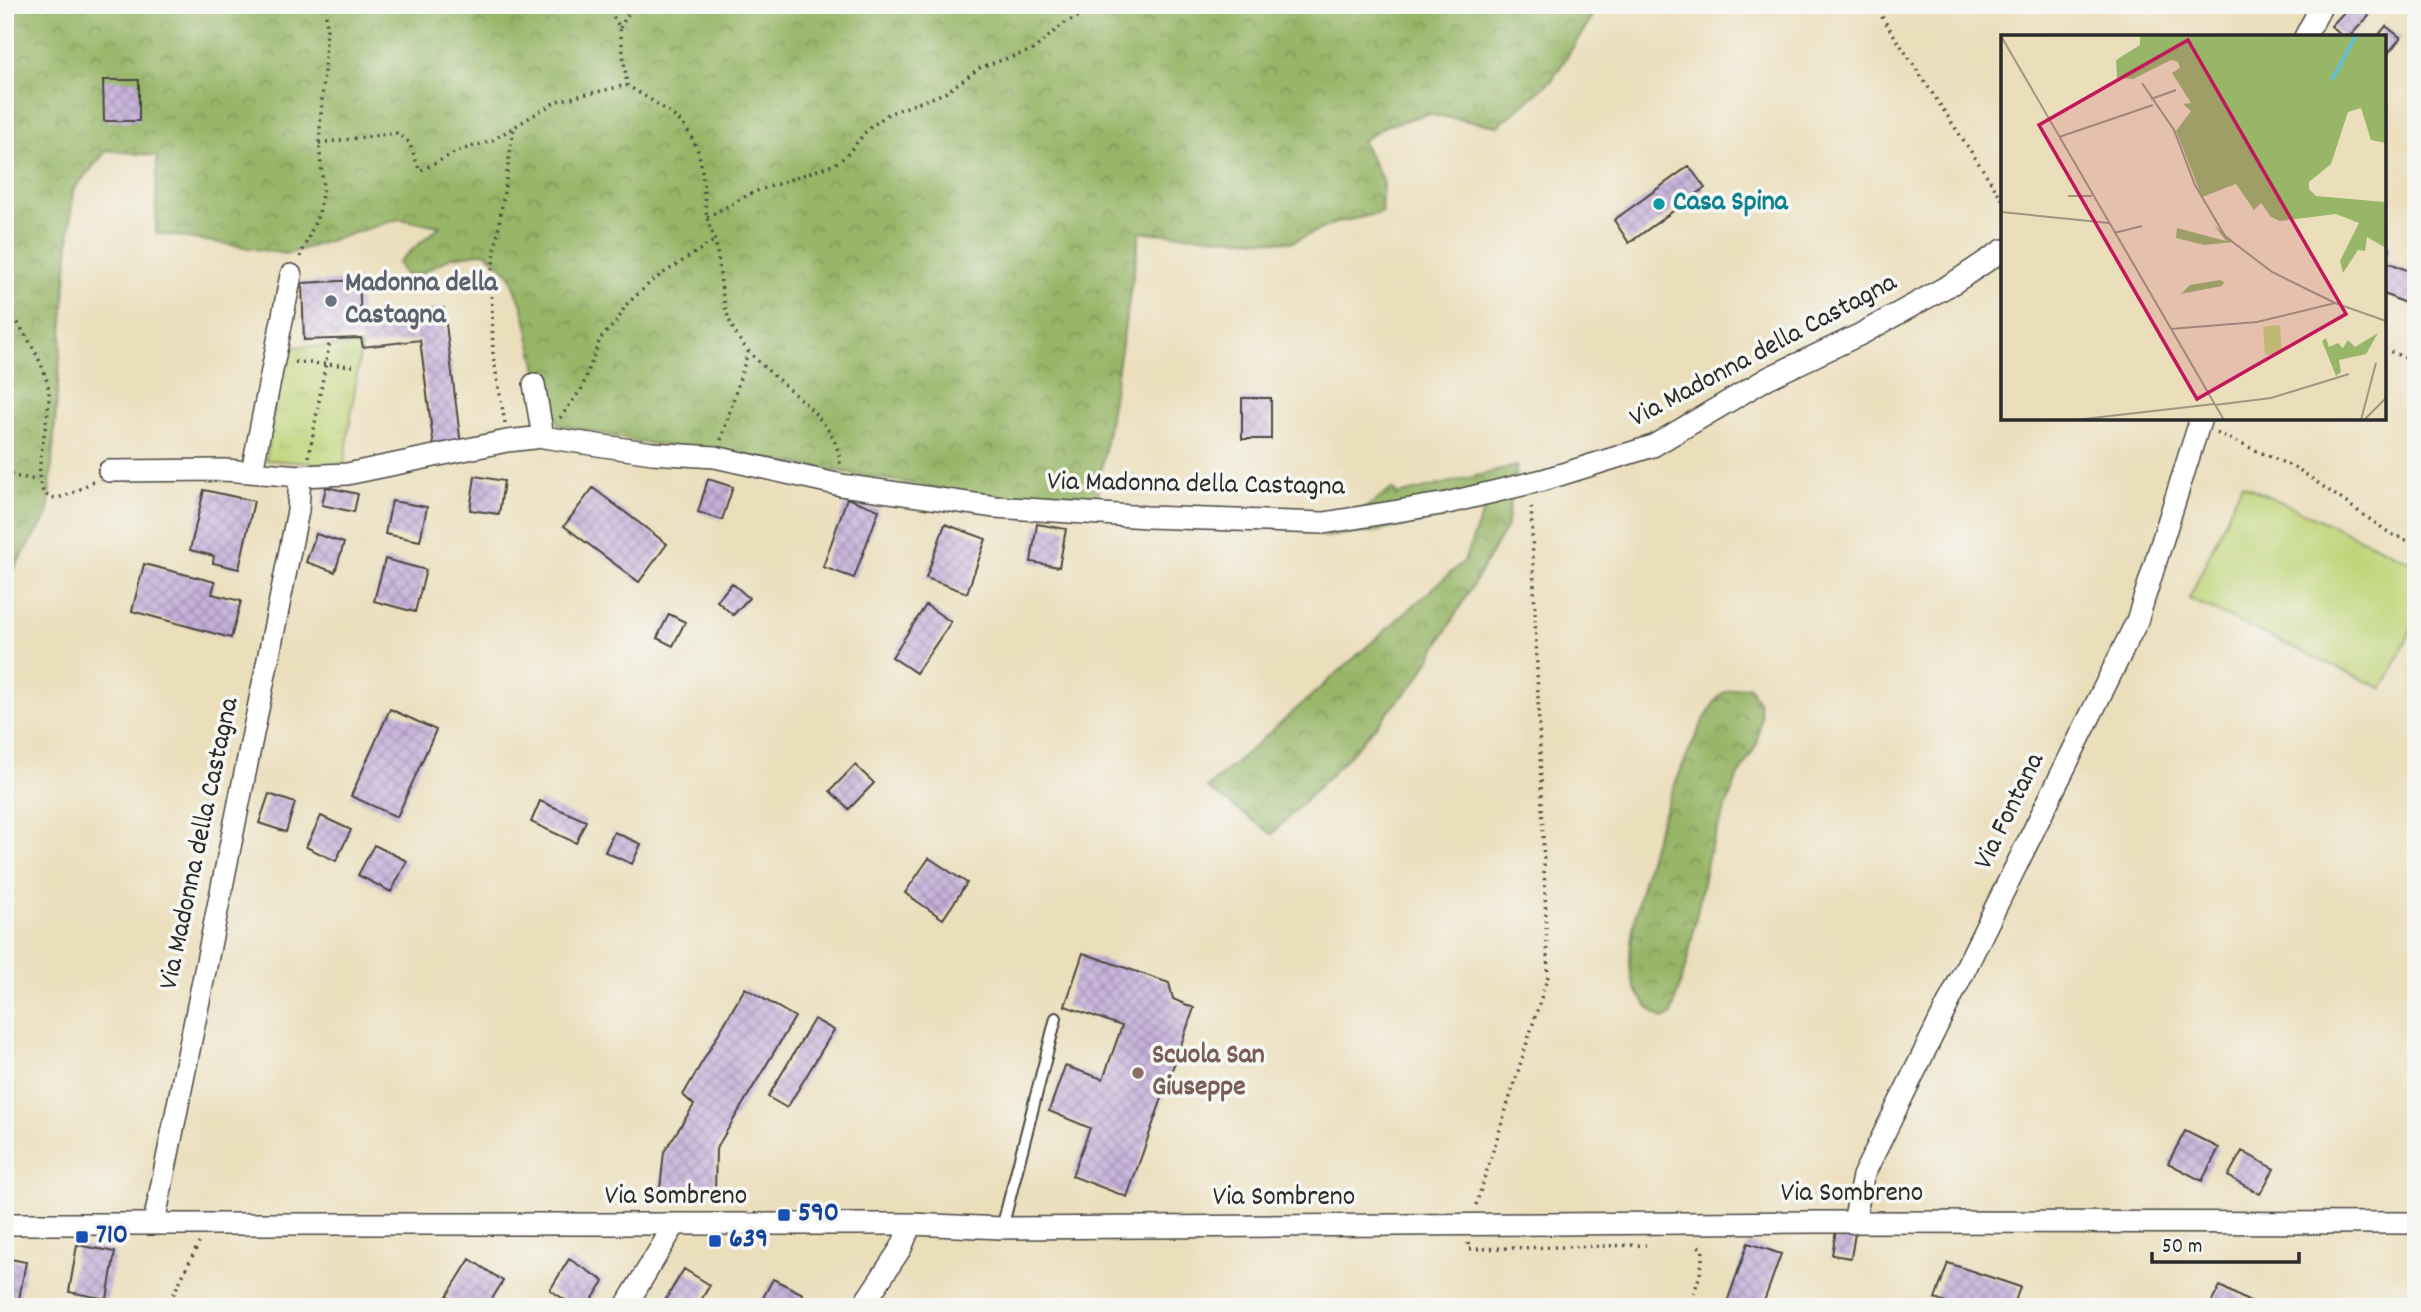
<svg xmlns="http://www.w3.org/2000/svg" width="2421" height="1312" font-family="Dekko,sans-serif">
<style>
.grass{fill:url(#grass-tufts);stroke:#768052;stroke-width:2}
.forest{fill:url(#forest-crowns);stroke:#62704a;stroke-width:2}
.garden{fill:#c0d478;stroke:#768052;stroke-width:2}
.building{fill:url(#building-cross-hatch)}
.lines{fill:none;stroke-linecap:round;stroke-linejoin:round}
.service-casing{stroke:#484641;stroke-width:14}
.minor-casing{stroke:#484641;stroke-width:24}
.path{stroke:#484641;stroke-width:3.5;stroke-dasharray:2 5;stroke-linecap:butt}
.service{stroke:#fff;stroke-width:10}
.minor{stroke:#fff;stroke-width:21}
.culture-dot{fill:#0f9aa8;stroke:#f6f6f2;stroke-width:2.5}
.worship-dot{fill:#6b7280;stroke:#f6f6f2;stroke-width:2.5}
.education-dot{fill:#8d6e63;stroke:#f6f6f2;stroke-width:2.5}
.transit-dot{fill:#1a4fb4;stroke:#f6f6f2;stroke-width:2.5}
.labels{text-anchor:middle;dominant-baseline:central;stroke-width:7;stroke-linejoin:round;paint-order:stroke}
.culture-label{font-size:28px;font-weight:bold;fill:#0d838f;stroke:#f6f6f2;text-anchor:start}
.worship-label{font-size:28px;font-weight:bold;fill:#5b616d;stroke:#f6f6f2;text-anchor:start}
.street-label{font-size:28px;fill:#2b2b2b;stroke:#f6f6f2}
.education-label{font-size:28px;font-weight:bold;fill:#785e54;stroke:#f6f6f2;text-anchor:start}
.transit-label{font-size:28px;font-weight:bold;fill:#164399;stroke:#f6f6f2;text-anchor:start}
.inset-river{fill:none;stroke:#5fbedd;stroke-width:3.5}
.inset-road{fill:none;stroke:#9e9681;stroke-width:2}
.view{fill:#c2185b;fill-opacity:0.15;stroke:#c2185b;stroke-width:3.5}
.inset-edge{fill:none;stroke:#2b2b2b;stroke-width:3.5}
</style>
<defs>
<pattern id="grass-tufts" width="24" height="20" patternUnits="userSpaceOnUse" patternTransform="scale(1.75)"><rect width="24" height="20" fill="#c0d478"/><path d="M3 7l-1-3M5 7V3M7 7l1-3M15 17l-1-3M17 17v-4M19 17l1-3" fill="none" stroke="#a5b668"/></pattern>
<pattern id="forest-crowns" width="20" height="18" patternUnits="userSpaceOnUse" patternTransform="scale(1.75)"><rect width="20" height="18" fill="#98b668"/><path d="M2 6a3 3 0 1 1 6 0M12 15a3 3 0 1 1 6 0" fill="none" stroke="#7c9456"/></pattern>
<pattern id="building-cross-hatch" width="8" height="8" patternUnits="userSpaceOnUse" patternTransform="scale(1.75)"><rect width="8" height="8" fill="#c6b0da"/><path d="M0 0l8 8M0 8l8-8" fill="none" stroke="#a18fb1"/></pattern>
</defs>
<rect width="100%" height="100%" fill="#f6f6f2"/>
<filter id="ink" filterUnits="userSpaceOnUse"><feTurbulence type="fractalNoise" baseFrequency=".0143" numOctaves="2"/><feDisplacementMap in="SourceGraphic" scale="14" xChannelSelector="R" yChannelSelector="G"/><feConvolveMatrix kernelMatrix="1 2 1 2 8 2 1 2 1" color-interpolation-filters="sRGB"/></filter>
<filter id="wash" filterUnits="userSpaceOnUse"><feTurbulence type="fractalNoise" baseFrequency=".00686" numOctaves="4" result="noise"/><feDisplacementMap in="SourceGraphic" scale="28" xChannelSelector="R" yChannelSelector="G"/><feGaussianBlur stdDeviation="1.57" result="paint"/><feColorMatrix in="noise" values="0 0 0 0 0 0 0 0 0 0 0 0 0 0 0 0 0 1.4 0 .05"/><feComposite in="paint" operator="in"/></filter>
<g filter="url(#wash)">
<rect width="100%" height="100%" fill="#ebdebb"/>
<path class="grass" d="M361 346 344 465 266 460 284 347Z"/>
<path class="forest" d="M5 5H1596L1589 22 1552 80 1498 126 1427 114 1385 126 1362 141 1383 182 1381 213 1335 223 1292 242 1140 232 1096 503 972 494 791 463 640 442 558 424 537 370 523 308 509 273 486 252 451 257 409 280 397 263 440 226 399 219 287 254 156 233 157 156 107 150 73 190 48 515 5 582Z
M1517 466 1506 528 1418 679 1348 757 1272 834 1207 788 1464 561 1484 509 1379 531 1325 537 1392 489 1398 495Z
M1749 686 1759 703 1761 718 1756 746 1737 778 1709 852 1688 958 1671 1015 1663 1019C1643 1005 1630 988 1630 962 1630 927 1642 886 1651 852 1657 826 1703 707 1723 693 1729 689 1741 688 1749 686Z"/>
<path class="garden" d="M2242 484 2416 564V620L2383 689 2189 599Z"/>
<g id="blocks">
<path class="building" d="M2351 5H2359L2369 16 2349 37H2343L2331 26Z
M2386 26 2401 38 2384 58V37H2377Z
M103 80H139V121H104Z
M1689 166 1705 188 1629 243 1614 220Z
M2384 246 2390 248 2385 261 2416 274V308L2384 294Z
M359 280 361 319 444 308 461 445 434 448 420 340 363 347 361 338 304 340 302 283Z
M1242 398H1271V439H1242Z
M475 476 504 481 499 514 470 510Z
M708 479 733 487 722 520 698 512Z
M326 487 358 494 354 512 322 505Z
M593 488 667 544 639 582 564 526Z
M204 490 254 501 239 569 213 563 214 556 190 550Z
M847 498 879 510 854 578 823 567Z
M392 501 427 507 420 541 385 534Z
M945 524 986 539 967 593 926 578Z
M1037 524 1066 529 1059 567 1031 562Z
M316 534 344 543 335 572 306 562Z
M385 559 426 570 415 612 374 601Z
M144 564 215 582 212 594 241 601 231 638 132 611Z
M732 583 749 598 733 615 717 601Z
M926 605 951 622 916 673 892 657Z
M669 614 685 622 673 646 657 638Z
M390 709 436 730 397 817 351 796Z
M855 765 874 783 849 809 830 791Z
M269 794 295 803 286 832 259 823Z
M540 801 586 821 576 843 531 822Z
M321 816 351 830 336 861 306 847Z
M614 832 641 844 632 864 605 852Z
M374 845 407 861 391 892 358 875Z
M929 858 967 883 943 919 905 893Z
M1083 953 1169 983 1173 999 1194 1008 1127 1197 1072 1176 1090 1128 1049 1111 1065 1066 1103 1079 1122 1026 1065 1006Z
M745 988 795 1017 716 1149 715 1192 660 1189 664 1152 694 1105 683 1095Z
M814 1019 834 1030 787 1108 768 1097Z
M2185 1131 2219 1148 2202 1181 2168 1163Z
M2242 1151 2274 1169 2260 1194 2228 1176Z
M1836 1230 1855 1233 1851 1258 1832 1255Z
M1748 1243 1781 1254 1762 1307H1731L1726 1305Z
M77 1245 115 1252 107 1299 69 1292Z
M5 1258 26 1262 19 1299 5 1297Z
M470 1259 503 1281 487 1307H462L447 1296Z
M569 1259 604 1281 587 1307H576L550 1290Z
M1948 1263 2020 1287 2013 1307H1956L1935 1299Z
M684 1269 710 1285 697 1307H661Z
M773 1279 803 1294 797 1307H758Z
M2220 1286 2259 1307H2209Z"/>
</g>
</g>
<g filter="url(#ink)">
<use href="#blocks" fill-opacity="0" stroke="#484641" stroke-width="2"/>
<g class="lines">
<defs>
<path id="service" d="M1002 1228 1056 1018"/>
<path id="minor" d="M2305 37 2322 5
M534 384 543 437
M109 471 225 470 300 476 347 474 507 441 543 437 652 453 715 457 841 485 995 507 1147 517 1324 523 1447 503 1543 480 1653 446 1768 378 1861 334 1955 282 2003 250
M252 471 291 275
M154 1223 298 511 300 476
M1854 1223 1863 1176 2137 621 2201 418
M5 1224H911L1002 1228 1820 1222 2416 1223
M625 1307 674 1226
M862 1307 901 1248 911 1224"/>
</defs>
<use href="#service" class="service-casing"/>
<use href="#minor" class="minor-casing"/>
<path class="path" d="M606 5 620 28 627 85C644 97 670 109 683 125 708 155 700 181 707 216 708 225 713 233 715 241 722 273 719 305 736 334 762 379 838 411 840 464
M1874 5 2003 200
M620 28 633 5
M319 143 396 133 409 142 420 171 458 151 491 141 557 101 627 85
M707 217 754 192 835 164 846 156 867 130 888 114 945 93 981 67 1033 50 1063 24 1101 5
M300 257 319 213 323 186 319 143 327 28 325 5
M5 306C22 327 47 366 49 393 51 433 7 538 93 481
M2384 349 2416 362
M295 362 353 366
M560 418 582 388 600 339 617 321 626 305 653 280 715 240
M505 423 493 355 491 277 514 127
M2217 433 2298 469 2391 534 2416 544
M721 440 748 352
M309 457 330 339
M5 470 13 476 38 480
M1476 1205 1548 976 1531 503
M1468 1243 1469 1249 1646 1245
M167 1307 199 1243
M1689 1307 1700 1275 1703 1250 1696 1244"/>
<use href="#service" class="service"/>
<use href="#minor" class="minor"/>
</g>
</g>
<circle class="culture-dot" cx="1659" cy="204" r="7"/>
<circle class="worship-dot" cx="331" cy="301" r="7"/>
<circle class="education-dot" cx="1138" cy="1073" r="7"/>
<g class="transit-dot">
<rect x="777" y="1208" width="14" height="14" rx="3.5"/>
<rect x="75" y="1230" width="14" height="14" rx="3.5"/>
<rect x="708" y="1234" width="14" height="14" rx="3.5"/>
</g>
<g class="labels">
<g class="culture-label">
<text x="1673" y="204">Casa Spina</text>
</g>
<g class="worship-label">
<text x="345" y="285">Madonna della<tspan x="345" dy="32">Castagna</tspan></text>
</g>
<g class="street-label">
<text transform="translate(1764 352) rotate(-28)">Via Madonna della Castagna</text>
<text transform="translate(1196 486) rotate(1)">Via Madonna della Castagna</text>
<text transform="translate(2011 812) rotate(-64)">Via Fontana</text>
<text transform="translate(201 844) rotate(-78)">Via Madonna della Castagna</text>
<text x="1852" y="1195">Via Sombreno</text>
<text x="676" y="1198">Via Sombreno</text>
<text x="1284" y="1199">Via Sombreno</text>
</g>
<g class="education-label">
<text x="1152" y="1057">Scuola San<tspan x="1152" dy="32">Giuseppe</tspan></text>
</g>
<g class="transit-label">
<text x="798" y="1215">590</text>
<text x="96" y="1237">710</text>
<text x="729" y="1241">639</text>
</g>
</g>
<g transform="translate(2001 35)">
<rect width="385" height="385" fill="#ebdebb"/>
<path d="M139 0H385V108L370 105 360 73 347 77 330 129 308 147V154L315 161 384 167 385 213 366 202 364 216 357 215 342 238 339 226 358 188 335 179 279 186 270 182 260 168 253 175 235 149 201 162 175 96 190 76 182 69 190 68 171 38 179 33 177 27 170 25 132 44 116 43 115 25 139 10ZM213 190 233 207 203 210 175 203 176 193 225 206ZM219 245 223 247 221 251 180 259 189 250ZM377 298 365 319 338 325 340 337 335 341 321 306 325 303 328 312 337 308 342 313 347 305 354 312Z" fill="#98b668"/>
<path d="M279 290 281 318 264 320 262 292Z" fill="#c0d478"/>
<path class="inset-river" d="M331 45 355 0"/>
<path class="inset-road" d="M0 1 223 385M141 48 173 95 194 150 224 201 271 237 334 268M150 64 175 55M58 102 152 70M67 161H91M0 177 108 188M113 198 141 191M169 294 256 287 334 268 385 286M214 370 270 363 348 339M364 384 385 363M74 385 213 369M360 385 375 328"/>
<path class="view" d="M187 5 345 279 196 364 38 90Z"/>
<rect width="385" height="385" class="inset-edge"/>
</g>
<rect width="2421" height="1312" fill="none" stroke="#f6f6f2" stroke-width="28"/>
<path d="M2152 1252v10h147v-10" fill="none" stroke="#2b2b2b" stroke-width="3.5"/>
<text x="2162" y="1252" font-size="21" fill="#2b2b2b" stroke="#f6f6f2" stroke-width="5" paint-order="stroke">50 m</text>
</svg>
